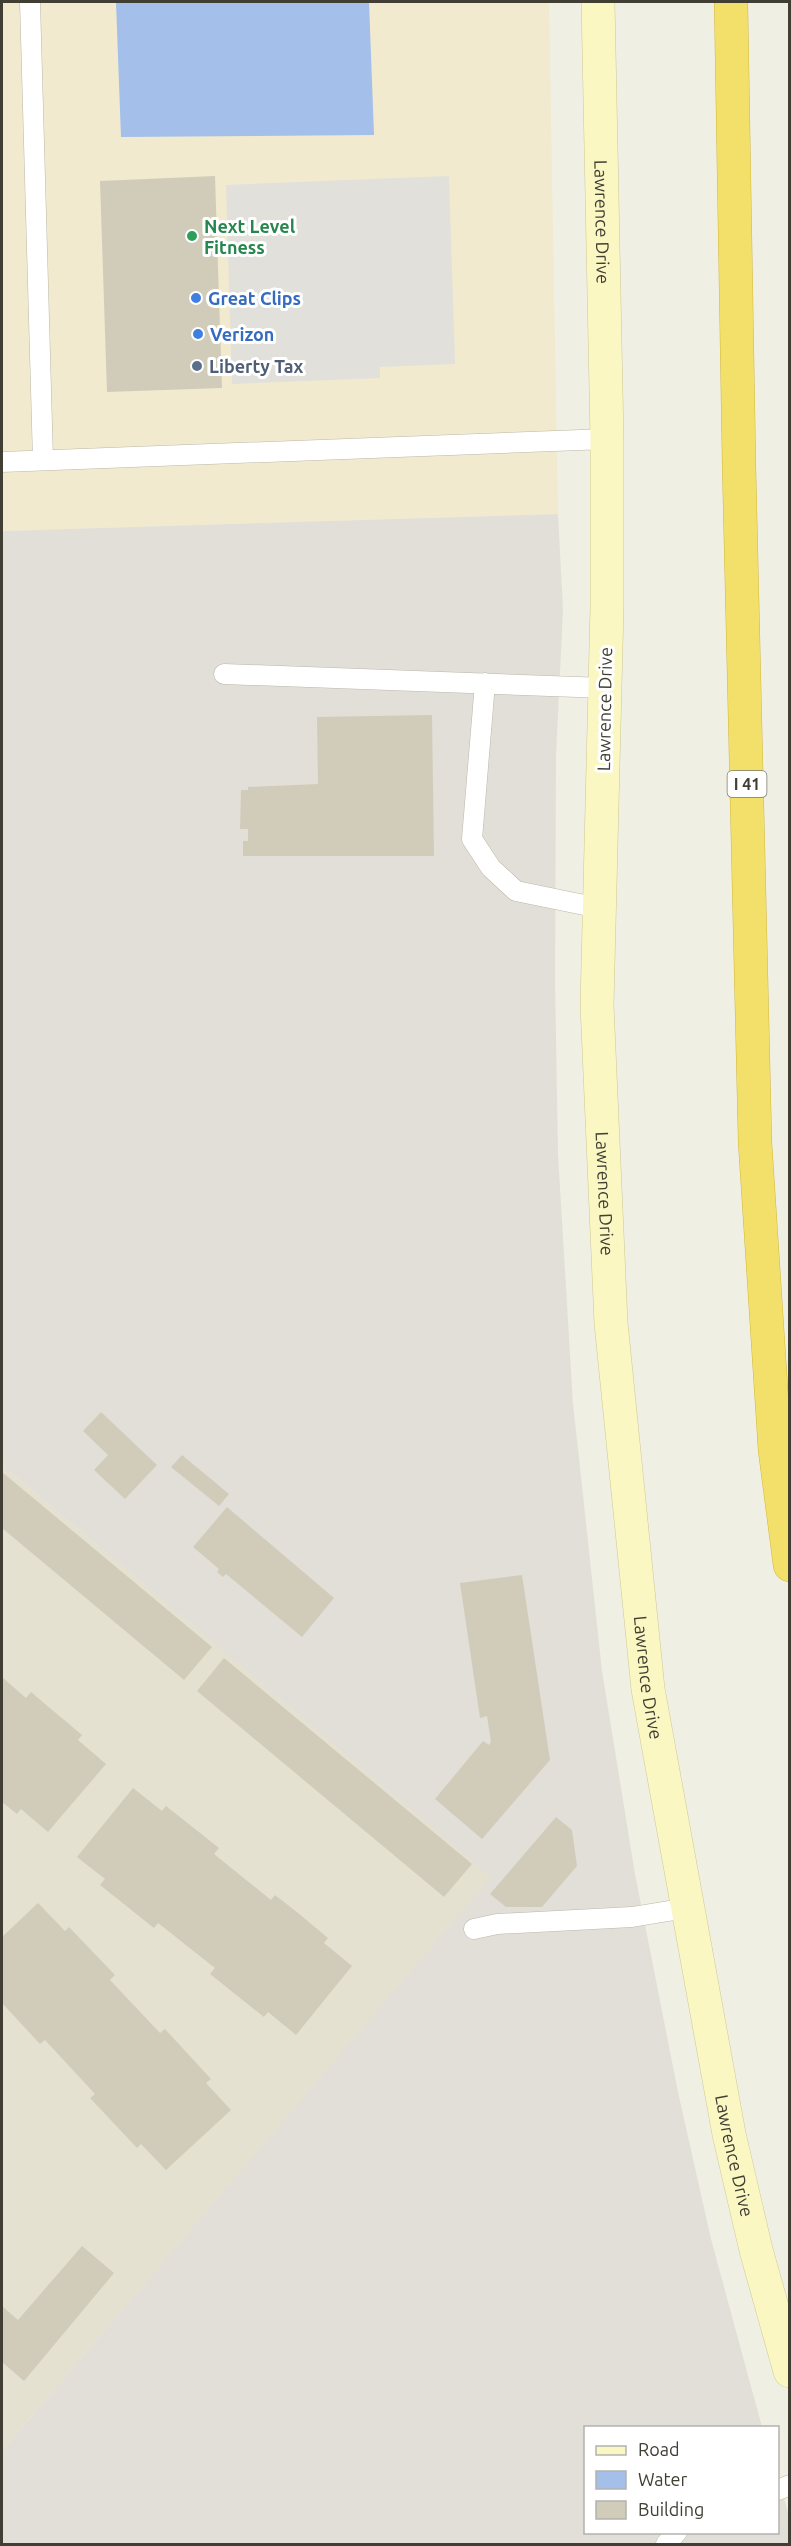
<svg xmlns="http://www.w3.org/2000/svg" width="791" height="2546" font-family="Ubuntu,sans-serif">
<style>
.residential{fill:#e4e1d1}
.commercial{fill:#f1eacf}
.industrial{fill:#e2dfd8}
.parking{fill:#e1e0db}
.water{fill:#a3bfea}
.building{fill:#d1ccb9}
.lines{fill:none;stroke-linecap:round;stroke-linejoin:round}
.lane-casing{stroke:#bbb8a7;stroke-width:21}
.secondary-casing{stroke:#cdc996;stroke-width:34}
.highway-casing{stroke:#d1b73d;stroke-width:34}
.lane{stroke:#fff;stroke-width:20}
.secondary{stroke:#faf7c3;stroke-width:33}
.highway{stroke:#f3e06b;stroke-width:33}
.leisure-dot{fill:#2e9e5b;stroke:#fff;stroke-width:2}
.shop-dot{fill:#3f7fe0;stroke:#fff;stroke-width:2}
.service-dot{fill:#5c6f8a;stroke:#fff;stroke-width:2}
.labels{text-anchor:middle;dominant-baseline:central;stroke-width:6;stroke-linejoin:round;paint-order:stroke}
.shield{fill:#fff;stroke:#7a7971;stroke-width:1.5}
.shield-label{font-size:16px;font-weight:bold;fill:#413f34}
.street-label{font-size:18px;fill:#413f34;stroke:#fff}
.leisure-label{font-size:18px;font-weight:bold;fill:#27864d;stroke:#fff;text-anchor:start}
.shop-label{font-size:18px;font-weight:bold;fill:#366cbe;stroke:#fff;text-anchor:start}
.service-label{font-size:18px;font-weight:bold;fill:#4e5e75;stroke:#fff;text-anchor:start}
</style>
<rect width="100%" height="100%" fill="#f0efe3"/>
<path class="residential" d="M2 1465 492 1877 2 2451Z"/>
<path class="commercial" d="M2 2H549L558 514 2 531Z"/>
<path class="industrial" d="M558 514 563 610 556 756 555 980 558 1154 573 1404 583 1495 602 1671 635 1874 678 2092 711 2239 762 2427 586 2428V2532H778V2477L789 2516V2544H2V2451L491 1877 2 1465V531Z"/>
<path class="parking" d="M449 176 455 364 380 367V378L232 384 226 185Z"/>
<path class="water" d="M116 2H369L374 135 121 137Z"/>
<path class="building" d="M215 176 222 388 107 392 100 181Z
M432 715 434 856H243V841H248V829H240L241 790H248V787L318 784 317 717Z
M101 1412 157 1465 125 1499 94 1470 108 1455 83 1431Z
M182 1455 229 1494 219 1506 171 1467Z
M2 1472 212 1647 184 1680 2 1528Z
M227 1507 334 1598 302 1637 226 1574 223 1577 217 1572 219 1569 193 1547Z
M522 1575 550 1760 482 1839 435 1799 483 1741 489 1745 491 1742 487 1716 480 1718 460 1583Z
M224 1658 472 1864 444 1897 197 1691Z
M2 1677 26 1698 31 1692 82 1735 78 1740 106 1764 48 1832 21 1809 17 1814 2 1802Z
M133 1788 162 1811 166 1806 219 1848 214 1854 271 1900 275 1895 298 1913 328 1938 324 1943 352 1966 296 2035 268 2012 264 2017 210 1974 215 1968 158 1923 154 1928 100 1885 105 1879 77 1857Z
M556 1817 572 1830 577 1866 542 1907H506L490 1894Z
M38 1903 65 1931 69 1927 115 1975 110 1980 160 2033 165 2029 211 2079 206 2083 231 2110 166 2170 141 2144 137 2148 90 2098 95 2094 45 2040 40 2044 2 2003V1937Z
M82 2246 114 2273 24 2381 2 2362V2306L18 2320Z"/>
<g class="lines">
<defs>
<path id="lane" d="M30 2 43 460
M2 462 607 439
M224 674 605 688
M485 683 472 839 491 868 516 891 599 908
M474 1929 497 1924 632 1917 687 1908
M778 2490 790 2485
M666 2544 677 2532"/>
<g id="secondary">
<path id="s1" d="M598 2 607 439V607L597 1005 611 1323 648 1689 729 2134 756 2250 790 2371"/>
</g>
<path id="highway" d="M731 2 739 465 755 1142 775 1450 790 1565"/>
</defs>
<use href="#lane" class="lane-casing"/>
<use href="#secondary" class="secondary-casing"/>
<use href="#highway" class="highway-casing"/>
<use href="#lane" class="lane"/>
<use href="#secondary" class="secondary"/>
<use href="#highway" class="highway"/>
</g>
<circle class="leisure-dot" cx="192" cy="236" r="6"/>
<g class="shop-dot">
<circle cx="196" cy="298" r="6"/>
<circle cx="198" cy="334" r="6"/>
</g>
<circle class="service-dot" cx="197" cy="366" r="6"/>
<g class="labels">
<rect class="shield" x="727.5" y="771" width="39" height="26" rx="4.5"/>
<g class="shield-label">
<text x="747" y="784">I 41</text>
</g>
<g class="street-label">
<text stroke="none"><textPath href="#s1" startOffset="220">Lawrence Drive</textPath></text>
<text transform="translate(604 709) rotate(-89)">Lawrence Drive</text>
<text stroke="none"><textPath href="#s1" startOffset="1192">Lawrence Drive</textPath></text>
<text stroke="none"><textPath href="#s1" startOffset="1678">Lawrence Drive</textPath></text>
<text stroke="none"><textPath href="#s1" startOffset="2164">Lawrence Drive</textPath></text>
</g>
<g class="leisure-label">
<text x="204" y="226">Next Level<tspan x="204" dy="21">Fitness</tspan></text>
</g>
<g class="shop-label">
<text x="208" y="298">Great Clips</text>
<text x="210" y="334">Verizon</text>
</g>
<g class="service-label">
<text x="209" y="366">Liberty Tax</text>
</g>
</g>
<rect width="791" height="2546" fill="none" stroke="#413f34" stroke-width="6"/>
<rect x="584" y="2426" width="195" height="108" fill="#ffffff" stroke="#b3b2ae" stroke-width="1.5"/>
<rect x="596" y="2446" width="30" height="9" fill="#faf7c3" stroke="#b3b2ae" stroke-width="1.5"/>
<text x="638" y="2456" font-size="18" fill="#413f34">Road</text>
<rect x="596" y="2471" width="30" height="18" fill="#a3bfea" stroke="#b3b2ae" stroke-width="1.5"/>
<text x="638" y="2486" font-size="18" fill="#413f34">Water</text>
<rect x="596" y="2501" width="30" height="18" fill="#d1ccb9" stroke="#b3b2ae" stroke-width="1.5"/>
<text x="638" y="2516" font-size="18" fill="#413f34">Building</text>
</svg>
